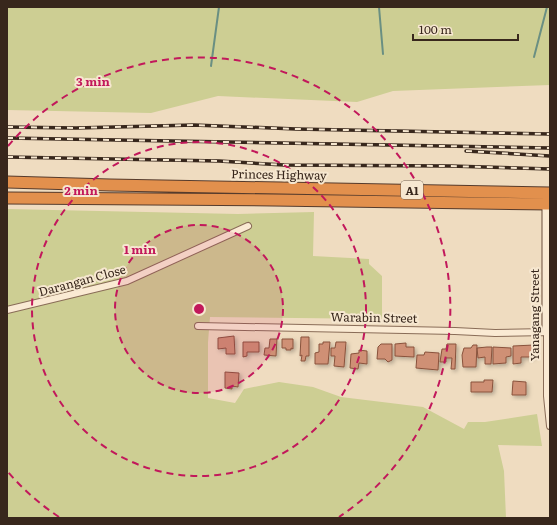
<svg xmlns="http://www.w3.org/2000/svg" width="557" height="525" font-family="Literata,serif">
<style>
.green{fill:#cdce93}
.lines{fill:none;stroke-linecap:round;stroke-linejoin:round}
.stream{stroke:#6a8f82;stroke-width:2}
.building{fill:#cf9074;stroke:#89523c;filter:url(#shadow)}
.street-casing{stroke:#896c57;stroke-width:8}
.secondary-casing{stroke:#6a4d3b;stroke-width:11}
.highway-casing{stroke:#563b2c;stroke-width:13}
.street{stroke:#faead3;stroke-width:6}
.secondary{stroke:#faead3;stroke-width:9}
.highway{stroke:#e2904d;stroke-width:11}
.rail-casing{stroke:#38271c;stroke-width:3.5}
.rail{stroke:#f6e7d0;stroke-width:2;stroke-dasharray:6;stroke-linecap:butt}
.ring{fill:none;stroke:#c2185b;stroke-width:2;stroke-dasharray:7 5}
.labels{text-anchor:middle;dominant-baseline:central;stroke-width:4;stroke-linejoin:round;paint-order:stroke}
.shield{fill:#f6e7d0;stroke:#716152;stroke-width:1}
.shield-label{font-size:11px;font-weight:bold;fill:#38271c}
.street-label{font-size:12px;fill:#38271c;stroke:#f6e7d0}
.centre{fill:#c2185b;stroke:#f6e7d0;stroke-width:2}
.ring-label{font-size:12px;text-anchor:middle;font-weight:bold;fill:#c2185b;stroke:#f6e7d0;stroke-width:4;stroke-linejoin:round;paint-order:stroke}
</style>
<defs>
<filter id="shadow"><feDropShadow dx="2" dy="2" stdDeviation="2" flood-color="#0004"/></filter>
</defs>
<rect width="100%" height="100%" fill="#efdcc0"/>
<path class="green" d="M7 7H550V85L393 91 357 102 218 96 151 113 7 110Z
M7 209 238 214 314 212 313 256 369 259V264L382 276V319L210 317 208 342V398L235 403 244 389 279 382 313 387 341 397 423 407 464 429 468 422H485L537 414 542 446 498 445 504 471 506 518H7Z"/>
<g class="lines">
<path class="stream" d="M379 7 383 54
M534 57 547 7
M211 66 219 7"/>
</g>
<path class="building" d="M234 336 235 354H226V348L218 349V338Z
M301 337H309V356H306L305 361H301L302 355 300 356Z
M270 339H277L276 356 264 355 265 348H269Z
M282 339H293V349L291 348V350H286V348H282Z
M243 342H259V352H247V356L243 357Z
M323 342H330L328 364H315V353L319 352V344H323Z
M336 342H346L344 367 334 366 335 356H331V348H335Z
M406 343V347H414V357L395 356V344Z
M381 344H392V360L388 362 385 359H377L378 347Z
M447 344H456L455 369H451L452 358H446V362H440L442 349H446Z
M473 345H477L476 367H463L462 355 464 348H471Z
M534 345 533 357H521V363L513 364V346Z
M487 347H492L491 364H485V357L478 358 477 348Z
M493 347 511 348V356L506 357V363L493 364Z
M359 350 367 351V364L359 363 358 369 350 368 351 354 359 353Z
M425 352 439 353 438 370 416 368 417 355H424Z
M225 372 239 373 238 387 232 386V389L225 388Z
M484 380H493L492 392H471V382H484Z
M513 381 526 382V395H512Z"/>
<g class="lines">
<defs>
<path id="street" d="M7 310 127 281 248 226
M198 326 455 331 495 333 547 332V396L550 426"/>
<path id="secondary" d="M547 204V332H550"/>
<path id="highway" d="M7 182 110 185 550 193
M7 198 273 200 550 204"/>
</defs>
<use href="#street" class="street-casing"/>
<use href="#secondary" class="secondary-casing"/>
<use href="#highway" class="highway-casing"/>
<use href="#street" class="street"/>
<use href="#secondary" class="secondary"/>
<use href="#highway" class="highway"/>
<defs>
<path id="rail" d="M7 127 76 128 194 125 296 129 550 134
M7 138 550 148
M466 151 550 156
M7 157 219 161 284 165 450 166 550 169"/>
</defs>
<use href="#rail" class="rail-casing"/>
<use href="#rail" class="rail"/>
</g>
<circle cx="199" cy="309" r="84" fill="#c2185b" fill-opacity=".12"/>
<g class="ring">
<circle cx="199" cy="309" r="84"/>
<circle cx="199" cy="309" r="167"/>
<path d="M59 517A251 251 0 0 1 8 472M8 146A251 251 0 1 1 339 517"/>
</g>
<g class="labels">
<rect class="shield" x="401" y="181" width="22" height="18" rx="3"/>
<g class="shield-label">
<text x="412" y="190">A1</text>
</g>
<g class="street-label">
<text transform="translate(279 174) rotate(1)">Princes Highway</text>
<text transform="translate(82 280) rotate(-15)">Darangan Close</text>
<text transform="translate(534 315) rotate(-90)">Yanagang Street</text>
<text transform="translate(374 317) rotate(1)">Warabin Street</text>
</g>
</g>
<circle cx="199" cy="309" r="6" class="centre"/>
<g class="ring-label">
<text x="93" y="86">3 min</text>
<text x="81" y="195">2 min</text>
<text x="140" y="254">1 min</text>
</g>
<rect width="557" height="525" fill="none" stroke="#38271c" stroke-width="16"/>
<path d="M413 34v6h105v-6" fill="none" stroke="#38271c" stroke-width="2"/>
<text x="419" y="34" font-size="12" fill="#38271c" stroke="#f6e7d0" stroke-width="3" paint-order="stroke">100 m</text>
</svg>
